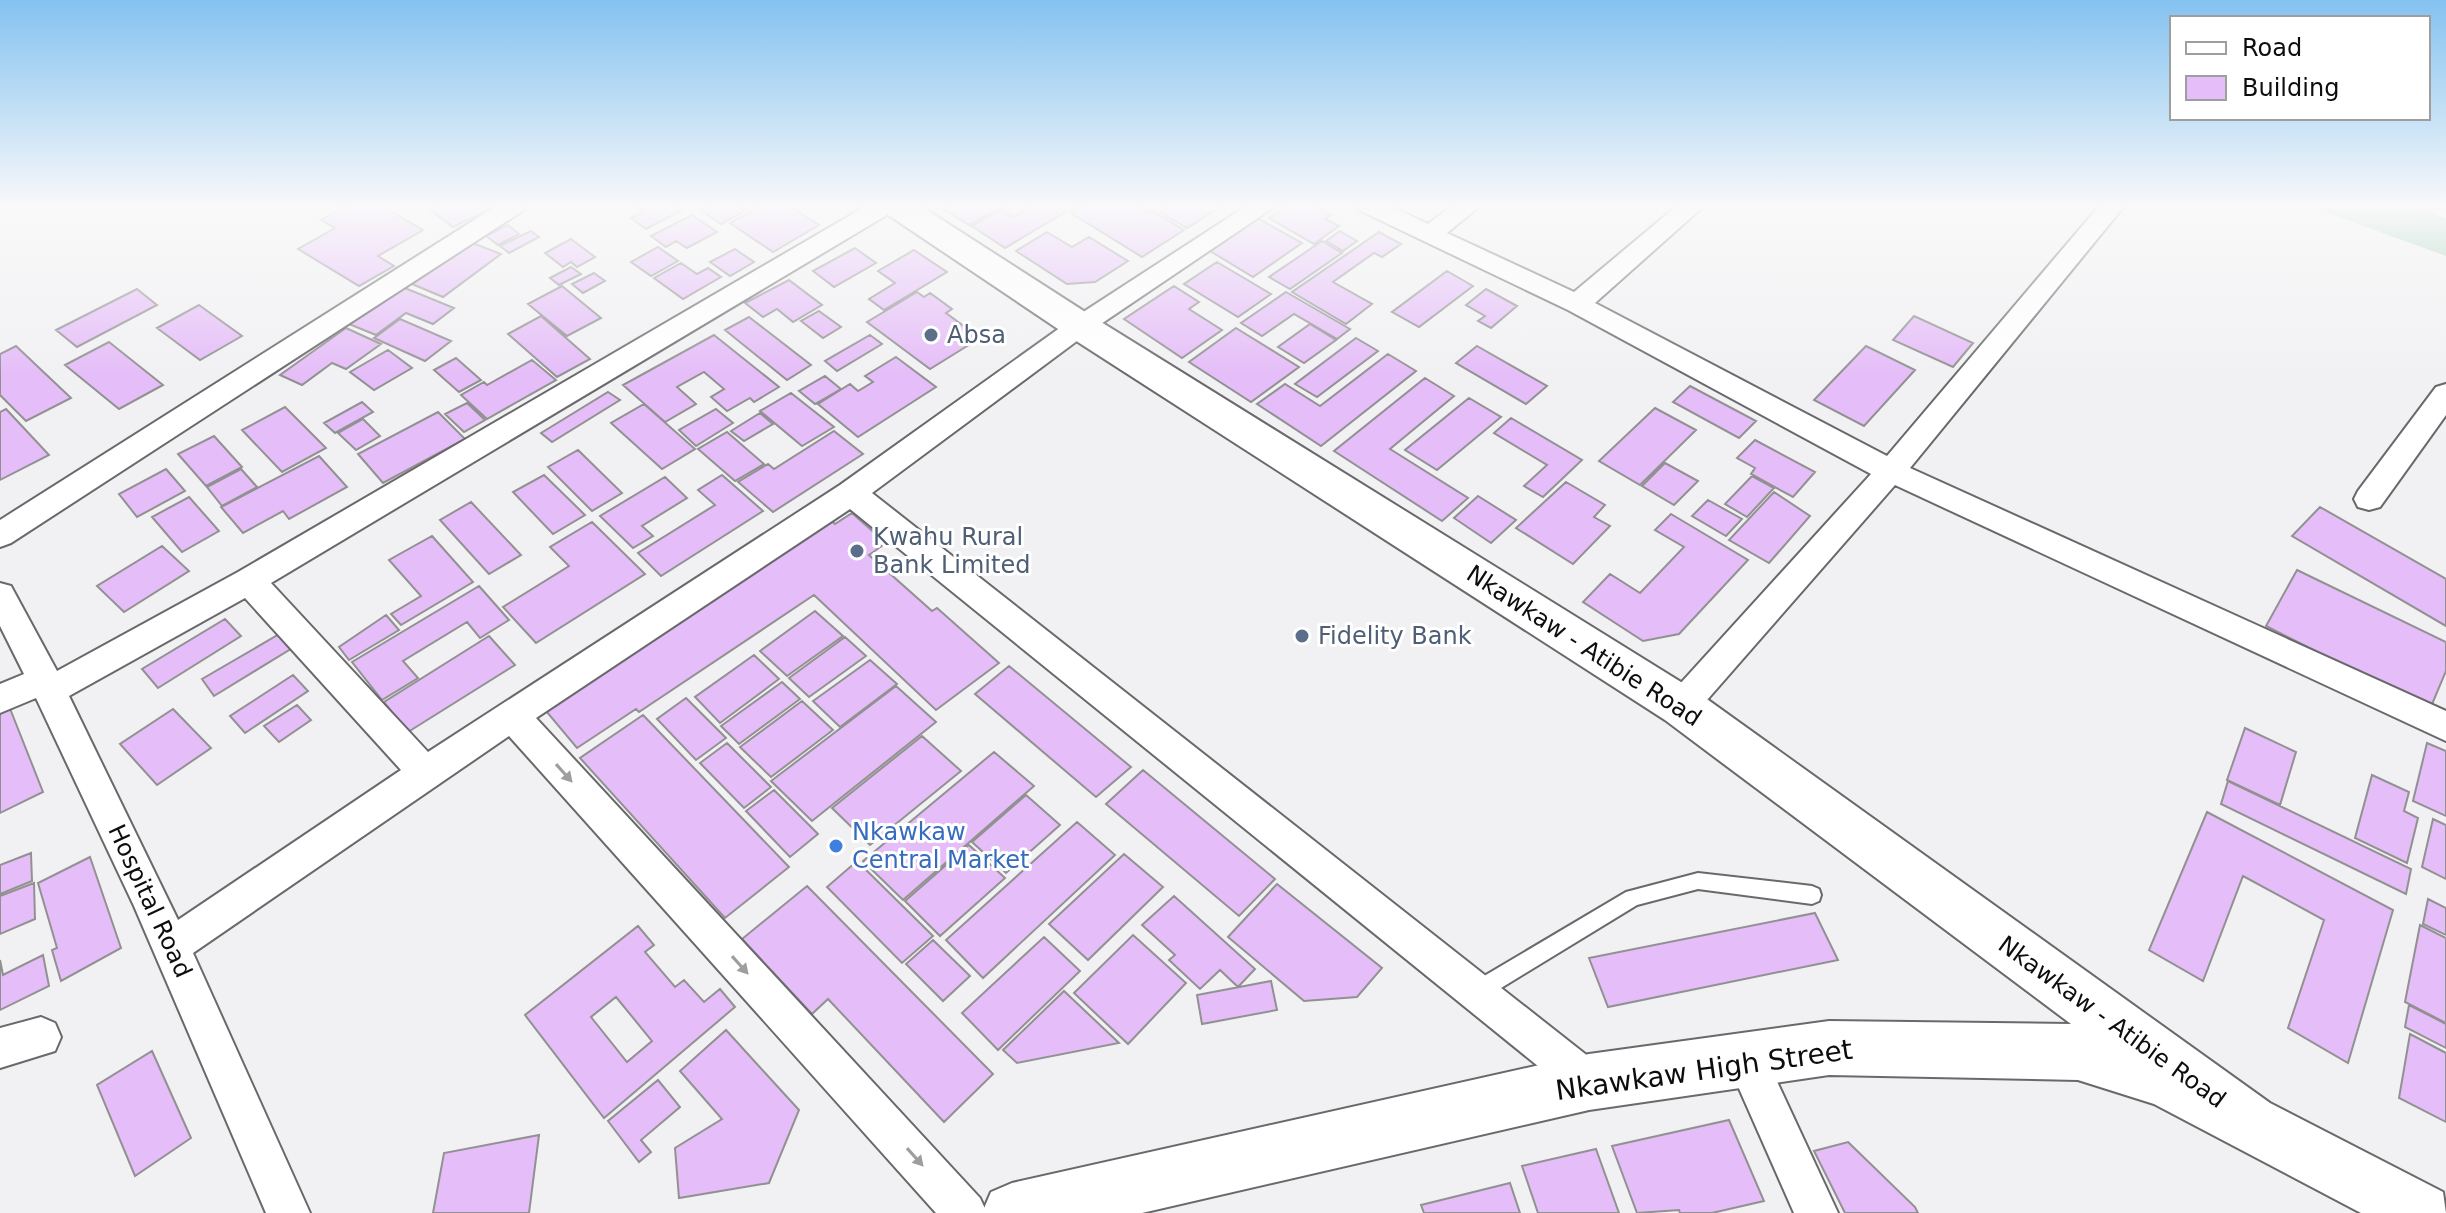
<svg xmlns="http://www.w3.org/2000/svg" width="2446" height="1213" font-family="'DejaVu Sans',sans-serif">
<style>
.green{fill:#9fcdb4}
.building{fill:#e5bdf8;stroke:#929192;stroke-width:2;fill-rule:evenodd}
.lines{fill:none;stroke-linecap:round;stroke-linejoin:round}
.service-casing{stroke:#69696b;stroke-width:4}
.minor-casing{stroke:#69696b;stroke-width:4}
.secondary-casing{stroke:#69696b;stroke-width:4}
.service{fill:#fff;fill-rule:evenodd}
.minor{fill:#fff;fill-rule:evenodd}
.secondary{fill:#fff;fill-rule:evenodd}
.oneway{fill:#9e9e9f}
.service-dot{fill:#5c6f8a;stroke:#fff;stroke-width:3}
.shop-dot{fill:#3f7fe0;stroke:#fff;stroke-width:3}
.labels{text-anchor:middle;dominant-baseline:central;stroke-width:6;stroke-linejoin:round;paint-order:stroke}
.service-label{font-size:24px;fill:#4e5e75;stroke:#fff;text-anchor:start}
.street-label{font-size:24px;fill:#0d0d0e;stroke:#fff}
.shop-label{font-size:24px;fill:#366cbe;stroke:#fff;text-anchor:start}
.near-street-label{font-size:28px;fill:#0d0d0e;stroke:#fff}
</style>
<rect width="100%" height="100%" fill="#f1f1f3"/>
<path class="green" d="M2306 205H2409L2446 218V256Z"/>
<path class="building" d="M348 205H380L423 230 378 256 394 266 359 286 298 249 335 228 321 220Z
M438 205H481L488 210 453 227 429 209Z
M634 205H675L682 210 646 229 631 218 643 212Z
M709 205H736L745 211 721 224 700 210Z
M763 205H788L819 225 773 252 730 223Z
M951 205H999L1001 207 969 225 944 209Z
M1034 205H1077L1005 248 972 226 1002 209 1013 217Z
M1084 205H1134L1147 213 1151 210 1184 230 1142 257 1071 213Z
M1171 205H1223L1187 228 1160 212Z
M1290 205H1313L1331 215 1325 219 1339 226 1314 244 1269 218Z
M692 215 717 232 687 248 676 241 666 247 651 236Z
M1259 219 1302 243 1253 277 1210 251 1226 241 1222 239Z
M508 225 519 234 498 245 486 236Z
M531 231 539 237 509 253 500 246Z
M1340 231 1357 241 1343 251 1326 241Z
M1047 232 1072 247 1089 237 1128 261 1095 282 1067 284 1016 251Z
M1379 232 1401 244 1382 257 1374 253 1333 282 1372 304 1346 324 1292 292Z
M571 239 595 257 577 267 571 262 563 267 545 253Z
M1322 241 1342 253 1290 289 1269 277Z
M470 242 501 254 443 297 412 284Z
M658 247 678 261 651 276 631 262Z
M855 248 876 263 834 287 813 271Z
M735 249 754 262 730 276 710 262Z
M914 250 947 272 884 310 869 299 895 283 878 271Z
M1217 262 1271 294 1238 317 1184 284Z
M681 263 697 274 708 268 721 277 683 299 654 278Z
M571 267 581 274 559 285 550 278Z
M1447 271 1473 286 1419 327 1392 312Z
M594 273 605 281 583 293 572 284Z
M789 280 822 305 793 322 777 309 763 317 745 303Z
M400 286 454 308 433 324 406 313 376 335 349 324Z
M562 286 601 318 567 336 528 304Z
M1174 286 1199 302 1189 309 1222 330 1182 358 1124 319Z
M137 289 157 305 77 347 56 330Z
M1486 289 1517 306 1491 328 1478 321 1485 316 1466 305Z
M917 292 924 297 930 293 952 309 946 313 980 338 930 369 867 322Z
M1286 292 1350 329 1337 339 1294 314 1262 336 1241 323Z
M199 305 242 336 200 360 157 328Z
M819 311 841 327 823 338 801 321Z
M541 316 590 359 557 377 508 334Z
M1914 316 1973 343 1953 367 1893 340Z
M749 317 811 365 787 380 725 330Z
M400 319 451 341 425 361 374 338Z
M1310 324 1336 340 1304 363 1278 347Z
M346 328 381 344 346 369 332 363 302 385 280 375Z
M1236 328 1299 367 1251 402 1189 362Z
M714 335 779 387 754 402 750 398 727 411 711 397 724 389 704 372 677 387 696 404 665 422 623 385Z
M870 335 882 344 837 371 825 361Z
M1356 338 1378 351 1317 397 1295 384Z
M109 342 163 385 119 409 65 365Z
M16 346 71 398 26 421 0 395V354Z
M1477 346 1547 386 1526 404 1456 363Z
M1866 346 1915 370 1864 426 1814 400Z
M388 350 412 368 374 390 350 372Z
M1388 354 1416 371 1321 446 1257 404 1285 384 1320 406Z
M896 357 936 387 858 437 818 404 850 384 858 391 873 382 865 376Z
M456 358 481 380 459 392 434 370Z
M532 360 556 380 487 419 461 395 484 382 487 385Z
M825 376 841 389 815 404 799 391Z
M1425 378 1454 396 1390 449 1468 498 1442 521 1334 451Z
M1690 386 1756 421 1739 438 1673 402Z
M608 392 620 400 552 442 541 433Z
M791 393 834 427 802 446 760 411Z
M1469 398 1501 417 1437 470 1405 450Z
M362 402 373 412 335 433 324 423Z
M467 403 485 420 464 432 445 414Z
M644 404 695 449 662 469 611 423Z
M285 407 326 448 282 472 242 430Z
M1655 408 1696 430 1640 485 1599 461Z
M6 409 49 455 0 480V412Z
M716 409 733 423 696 446 679 430Z
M438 412 465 439 383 483 358 454Z
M760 413 773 424 744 441 731 431Z
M1511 418 1582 460 1543 497 1524 486 1547 465 1494 433Z
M363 419 380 436 356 450 338 433Z
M834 431 863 454 773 512 738 482 768 464 774 469Z
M727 432 764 464 735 481 698 449Z
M214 436 242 467 206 486 178 454Z
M1755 440 1815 472 1793 497 1751 474 1755 468 1737 458Z
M578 450 622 493 592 511 548 467Z
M319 456 347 487 289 519 283 511 243 533 221 507Z
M1665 463 1698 481 1674 505 1642 486Z
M166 469 185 491 137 517 119 494Z
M241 469 257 487 222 506 207 487Z
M544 475 585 515 553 534 513 492Z
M722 475 763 511 661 576 638 553 715 505 698 490Z
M1752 476 1774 488 1747 517 1725 504Z
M665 477 687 498 642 526 653 536 633 548 600 516Z
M1566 482 1605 505 1594 517 1610 526 1573 564 1516 528Z
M1774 492 1810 516 1769 563 1729 540Z
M1478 496 1516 520 1491 543 1454 518Z
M189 497 219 531 182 552 152 517Z
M1708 500 1742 519 1726 536 1692 516Z
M471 502 521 555 489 574 440 520Z
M2320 507 2446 579V626L2292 536Z
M852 513 886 543 869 555 932 611 937 608 999 663 936 710 814 595 639 712 636 709 577 748 541 705 829 519 835 524Z
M1671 514 1748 560 1679 634 1643 641 1583 602 1610 574 1640 593 1684 547 1655 530Z
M592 522 645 574 536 643 503 607 569 566 550 547Z
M432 536 473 582 401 625 391 614 421 596 389 560Z
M162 546 189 571 124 612 97 586Z
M2297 570 2446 642V671L2430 709 2266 626Z
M479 586 509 620 480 638 467 622 403 661 418 678 382 700 352 662Z
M815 611 843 636 787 676 760 651Z
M386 615 399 630 349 660 339 647Z
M225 619 241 636 158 688 142 669Z
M281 633 294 647 214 696 202 679Z
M489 636 515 665 408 732 384 702Z
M845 637 866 656 809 697 789 678Z
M754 655 779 679 720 723 695 697Z
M870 660 897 684 840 727 813 701Z
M1009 666 1131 767 1096 797 975 694Z
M293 675 308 691 245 733 230 716Z
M782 682 800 699 739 744 721 726Z
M896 686 936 722 812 821 771 781Z
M686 698 726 738 696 760 657 719Z
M802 701 833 730 771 777 740 747Z
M297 705 311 720 279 742 264 726Z
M9 706 43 792 0 813V710Z
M173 709 211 748 157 785 120 744Z
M643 715 789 867 725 918 580 758Z
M2245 728 2296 752 2280 805 2227 780Z
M922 736 961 771 870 845 832 808Z
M727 743 771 787 744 808 700 763Z
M2427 743 2446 751V816L2413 801Z
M994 752 1034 786 903 900 863 861Z
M1143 770 1275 879 1239 916 1106 804Z
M2372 775 2409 792 2404 811 2418 818 2407 863 2355 838Z
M2228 781 2411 869 2406 894 2221 804Z
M774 790 818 834 790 857 746 811Z
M1026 795 1060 825 1006 873 972 842Z
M2207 812 2393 910 2348 1063 2288 1028 2324 920 2243 876 2203 981 2149 950Z
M2433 819 2446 825V879L2422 867Z
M1077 822 1115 855 983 978 946 940Z
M969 845 1005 878 940 936 905 901Z
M31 853 32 881 0 894V865Z
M1124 854 1163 887 1088 960 1049 924Z
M90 857 121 948 61 981 52 950 57 948 38 883Z
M857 861 933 936 902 963 827 887Z
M34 883 35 919 0 934V896Z
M1277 884 1382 968 1357 997 1304 1001 1228 937Z
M807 886 993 1074 944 1122 828 999 812 1014 742 939Z
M1174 896 1255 969 1238 987 1220 970 1200 989 1169 960 1175 955 1142 925Z
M2428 899 2446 908V935L2423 924Z
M1815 913 1838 960 1608 1007 1589 958Z
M2420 925 2446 938V1023L2405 1002Z
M638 926 654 945 645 952 675 987 684 980 704 1002 720 989 735 1007 604 1118 525 1015ZM616 997 652 1041 627 1062 591 1017Z
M1133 935 1186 983 1128 1044 1074 993Z
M1044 937 1080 971 998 1050 962 1013Z
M933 940 970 976 943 1001 906 964Z
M43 955 49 986 0 1010V960L3 975Z
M1271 981 1277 1010 1202 1024 1197 995Z
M1064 991 1119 1043 1017 1063 1003 1050Z
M2409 1005 2446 1024V1048L2405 1027Z
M726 1030 799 1110 769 1183 679 1198 675 1148 722 1119 680 1071Z
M2410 1034 2446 1053V1122L2399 1098Z
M152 1051 191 1138 135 1176 97 1085Z
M658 1080 680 1107 641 1140 651 1152 639 1162 608 1121Z
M1729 1120 1764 1201 1712 1213H1680L1679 1210 1637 1213 1612 1146Z
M539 1135 529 1213H433L444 1153Z
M1848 1142 1915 1207 1918 1213H1845L1814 1151Z
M1596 1149 1619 1213H1538L1522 1166Z
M1510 1183 1520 1213H1424L1421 1205Z"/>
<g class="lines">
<defs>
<path id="service" d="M1698 873 1812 886 1819 889 1821 895 1819 901 1812 904 1698 889 1637 905 1483 999 1476 1001 1469 999 1466 992 1469 985 1626 892Z"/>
<path id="minor" d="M498 205H527L524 210 11 543 0 547V520Z
M868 205H898L895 210 271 583 428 752 840 485 1071 320 1248 205H1277L1089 332 872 493 1603 1068 1609 1082 1603 1096 1589 1102 1575 1096 850 509 536 718 980 1198 987 1213H936L509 736 193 953 310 1213H266L134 906 36 698 0 713V684L24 674 0 626V583L11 586 57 671 238 572ZM245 598 401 770 178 920 69 696Z
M1356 205H1388L1428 224 1453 205H1481L1447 233 1574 292 1678 205H1705L1595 303 1887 456 2100 205H2125L1910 468 2446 711V741L1895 485 1693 716 1681 720 1669 716 1664 706 1669 696 1871 474 1568 310 1359 210Z
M2446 384V415L2380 507 2369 510 2358 507 2354 499 2358 491 2436 387Z
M41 1017 55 1023 61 1037 55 1051 0 1068V1028Z
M1746 1039 1760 1045 1838 1213H1794L1726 1059 1732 1045Z"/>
<path id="secondary" d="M879 205H919L1093 317 1697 692 2270 1103 2443 1192 2446 1213H2361L2154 1104 2078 1080 1829 1075 1589 1110 1142 1213H982L991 1192 1012 1183 1589 1054 1829 1021 2071 1024 1665 720 1067 335 884 212Z"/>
</defs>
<use href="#service" class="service-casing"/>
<use href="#minor" class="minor-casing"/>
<use href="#secondary" class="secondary-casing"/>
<use href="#service" class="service"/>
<use href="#minor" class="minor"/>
<use href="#secondary" class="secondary"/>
</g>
<defs><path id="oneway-solid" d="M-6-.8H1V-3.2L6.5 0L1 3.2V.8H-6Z" transform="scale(2)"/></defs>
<g class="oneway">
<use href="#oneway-solid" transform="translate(564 773) rotate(48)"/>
<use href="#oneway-solid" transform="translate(740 965) rotate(48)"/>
<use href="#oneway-solid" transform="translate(915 1157) rotate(48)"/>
</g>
<linearGradient id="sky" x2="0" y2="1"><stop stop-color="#84c2f0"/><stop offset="0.55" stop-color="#f9f9fa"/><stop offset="1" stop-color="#f9f9fa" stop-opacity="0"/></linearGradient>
<rect width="2446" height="375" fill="url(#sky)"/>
<g class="service-dot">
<circle cx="931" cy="335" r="8"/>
<circle cx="857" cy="551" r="8"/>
<circle cx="1302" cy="636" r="8"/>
</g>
<circle class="shop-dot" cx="836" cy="846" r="8"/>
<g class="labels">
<g class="service-label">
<text x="947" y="335">Absa</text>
<text x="873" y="537">Kwahu Rural<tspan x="873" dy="28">Bank Limited</tspan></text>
<text x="1318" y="636">Fidelity Bank</text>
</g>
<g class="street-label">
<text transform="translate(1584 646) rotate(33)">Nkawkaw - Atibie Road</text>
<text transform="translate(150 901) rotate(65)">Hospital Road</text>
<text transform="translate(2112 1022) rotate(36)">Nkawkaw - Atibie Road</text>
</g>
<g class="shop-label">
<text x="852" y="832">Nkawkaw<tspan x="852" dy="28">Central Market</tspan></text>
</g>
<g class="near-street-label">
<text transform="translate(1704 1070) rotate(-8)">Nkawkaw High Street</text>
</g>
</g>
<rect x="2170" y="16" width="260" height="104" fill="#ffffff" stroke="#9e9e9f" stroke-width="2"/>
<rect x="2186" y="42" width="40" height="12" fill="#ffffff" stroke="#9e9e9f" stroke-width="2"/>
<text x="2242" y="56" font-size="24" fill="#0d0d0e">Road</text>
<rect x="2186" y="76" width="40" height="24" fill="#e5bdf8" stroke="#9e9e9f" stroke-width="2"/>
<text x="2242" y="96" font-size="24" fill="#0d0d0e">Building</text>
</svg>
